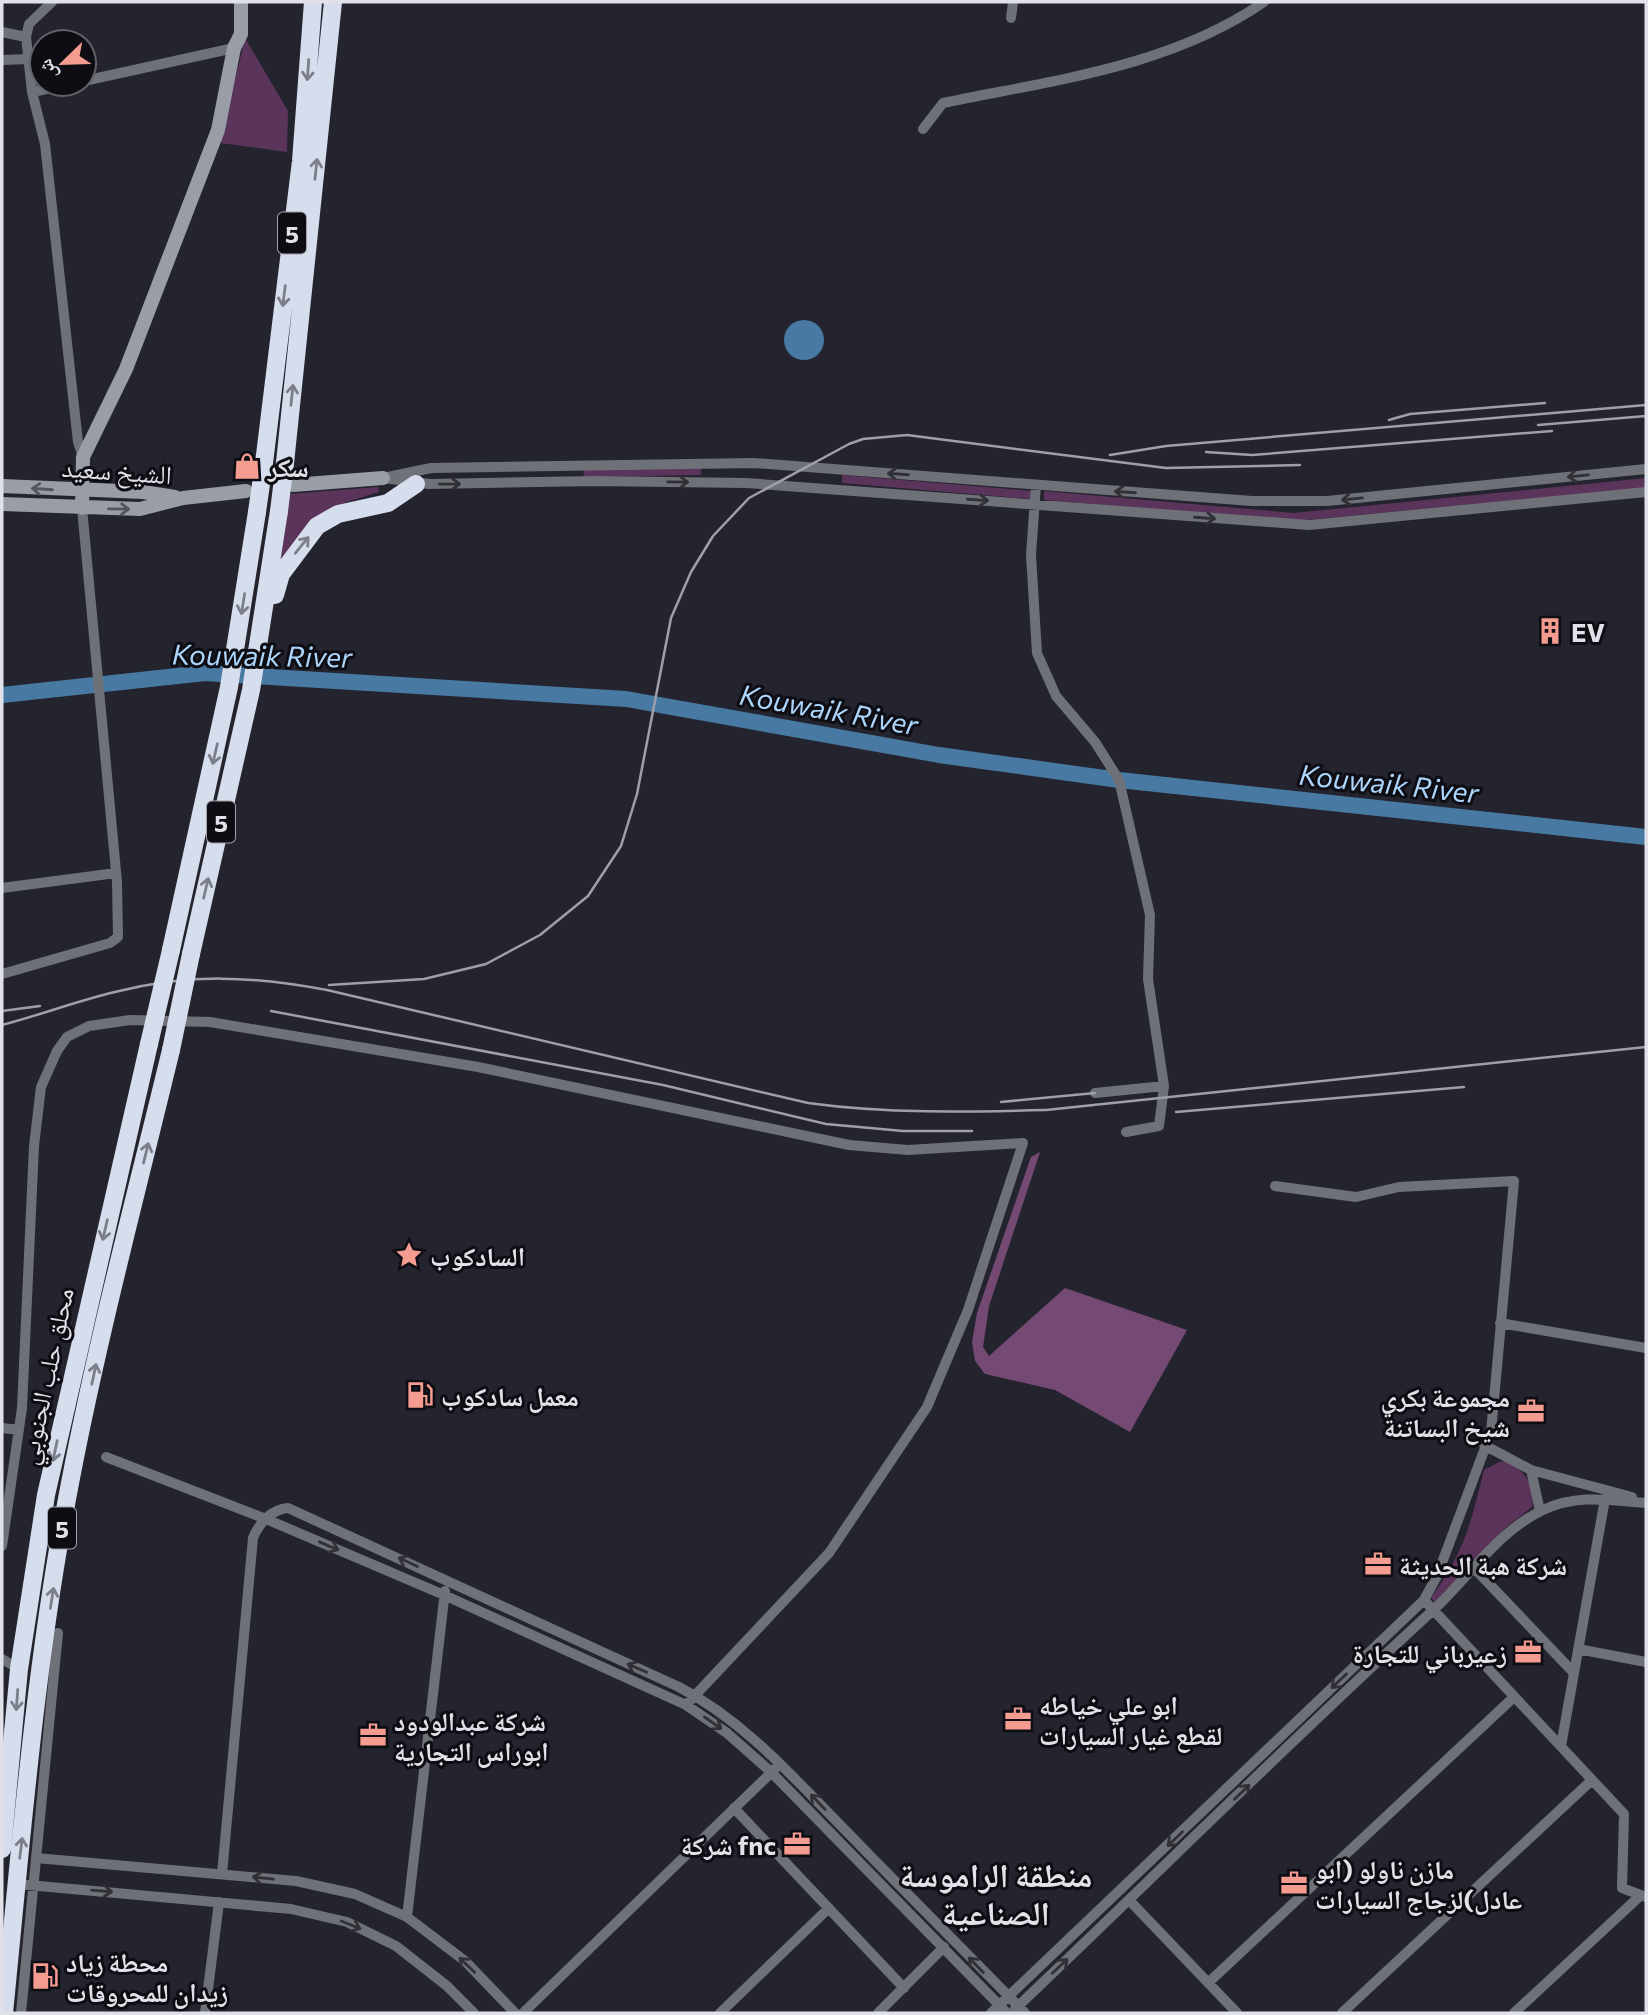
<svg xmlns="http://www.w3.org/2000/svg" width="1648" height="2015" font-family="Commissioner,'Noto Naskh Arabic',sans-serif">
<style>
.green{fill:#5b345b}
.forest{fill:#744a74}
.water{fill:#4879a3}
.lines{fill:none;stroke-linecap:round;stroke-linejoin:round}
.river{stroke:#4879a3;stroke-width:16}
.street{stroke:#6e7177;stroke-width:10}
.secondary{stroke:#989da6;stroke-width:14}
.highway{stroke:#d6ddec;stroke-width:18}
.rail{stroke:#9f9fa8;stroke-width:2.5}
.highway-bridge{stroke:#d6ddec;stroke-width:18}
.oneway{stroke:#7c7f8a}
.oneway2{stroke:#303036}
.oneway3{stroke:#53555c}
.labels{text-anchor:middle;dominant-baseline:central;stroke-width:6;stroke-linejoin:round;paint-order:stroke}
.shield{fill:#0e0d13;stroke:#a2a1a9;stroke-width:2}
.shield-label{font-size:24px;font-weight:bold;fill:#e1e1e9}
.poi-label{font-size:26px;font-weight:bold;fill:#e1e1e9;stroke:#0e0d13;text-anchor:start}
.street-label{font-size:26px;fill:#e1e1e9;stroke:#0e0d13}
.water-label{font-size:28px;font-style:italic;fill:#acd5fb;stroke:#0e0d13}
.district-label{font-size:33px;font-weight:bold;fill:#e1e1e9;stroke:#0e0d13}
</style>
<rect width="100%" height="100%" fill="#24242f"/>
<path class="green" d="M245 38 288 111 287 152 220 143Z
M701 467V475L584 477 583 468Z
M842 475 1032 491 1031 499 842 483Z
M1646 478V488L1294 521 1044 500V491L1294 513Z
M378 487 379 492 341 504 325 513 275 571 289 494Z
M1510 1461C1526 1474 1535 1485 1532 1507L1504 1529 1435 1602 1431 1598C1465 1550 1470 1526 1484 1470L1499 1462Z"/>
<path class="forest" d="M1040 1152 989 1306 983 1347 989 1356 1065 1288 1187 1330 1130 1432 1055 1390 985 1374 975 1361 972 1342 977 1313 1031 1157Z"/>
<path class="water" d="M784 340a20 20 0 1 1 40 0a20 20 0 1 1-40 0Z"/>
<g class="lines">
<path class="river" d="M2 695 205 673 626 699 939 755 1119 780 1646 837"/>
<path class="street" d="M52 2 29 24 26 37 32 92 45 144 78 442 83 457
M1011 18 1013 2
M2 32 26 37
M2 60 30 59
M84 81 234 48
M32 92 70 84
M923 129 943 103C1053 80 1170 67 1264 2
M383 478 431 468 754 463 1252 501H1327L1646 469
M383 478 429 484 595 481 746 483 1309 525 1646 492
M1036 485 1031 555 1037 653 1056 696 1095 742 1119 780 1150 915 1148 979 1164 1086 1159 1126 1126 1132
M2 888 116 873
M2 974 110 943 118 937 117 882 82 508
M1095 1093 1164 1086
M1500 1323 1646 1348
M2 1428 19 1430
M1484 1445 1531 1470 1632 1497
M106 1457 266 1519 444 1595 686 1705 727 1733 771 1772 1007 2013
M1531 1470 1540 1511
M2 1546 22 1408 34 1146 41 1087 57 1051 67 1037 89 1026 130 1020 210 1022 478 1067 849 1145 908 1150 1023 1143 968 1310 927 1407 829 1553 686 1705
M1474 1568 1574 1673
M1424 1600 1624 1814 1622 1888 1646 1897
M1578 1649 1646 1662
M2 1659 19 1669
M1561 1746 1605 1499
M734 1808 904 1988
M36 1858 296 1881 355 1894 407 1917 465 1961 515 2013
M222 1874 253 1538C259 1523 272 1509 288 1508L679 1687C748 1723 798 1783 852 1837 909 1896 968 1954 1025 2013
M17 1884 291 1909 347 1922 396 1946 447 1986 474 2013
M1129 1900 1237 2013
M407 1917 445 1591
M1208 1983 1514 1697
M1015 2009C1154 1877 1289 1742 1430 1613 1467 1580 1496 1532 1543 1510 1577 1494 1609 1500 1646 1503
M21 2013 58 1633
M205 2013 219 1902
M523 2013 776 1768
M720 2013 829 1908
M878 2013 944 1947
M991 2013 1424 1600 1437 1576 1491 1432 1514 1181 1399 1187 1356 1197 1275 1186
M1342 2013 1592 1780
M1514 2013 1641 1895"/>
<path class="secondary" d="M293 485 383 478
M2 486 143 492 175 497
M2 504 140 509 183 498 246 491
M82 508 83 457 126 369 218 130 234 48 241 34V2"/>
<path class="highway" d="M264 463 301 161 313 2
M285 463 333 2
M275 595 281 574 317 526 338 514 388 503 416 484
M171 950 229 687 257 512
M191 954 251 690 279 511
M2 1849 19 1669 46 1495 149 1044
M4 2013C21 1842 35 1668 67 1499 95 1348 135 1199 171 1050"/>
<path class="rail" d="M1389 420 1410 414 1545 403
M1538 425 1646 416
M1206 452 1252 455 1552 431
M1110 455 1166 446 1646 405
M329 985 424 979 486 964 540 935 588 896 621 846 637 794 671 618 691 572 713 536 749 498 849 444 863 439 907 435 1166 468 1300 465
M2 1011 40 1006
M271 1011 663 1085 826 1124 903 1131H972
M2 1025C40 1015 77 1001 115 992 191 973 251 976 327 990L808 1103C888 1114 966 1112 1046 1110L1646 1047
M1001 1102 1095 1093
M1176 1112 1464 1087"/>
<path class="highway-bridge" d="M279 511 285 463
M257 512 264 463
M149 1044 171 950
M171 1050 191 954"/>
</g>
<defs><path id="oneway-shaft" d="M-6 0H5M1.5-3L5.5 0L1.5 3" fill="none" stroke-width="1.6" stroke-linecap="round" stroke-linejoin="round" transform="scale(1.75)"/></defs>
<g class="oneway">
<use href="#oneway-shaft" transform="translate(308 70) rotate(94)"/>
<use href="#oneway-shaft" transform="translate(316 169) rotate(-84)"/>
<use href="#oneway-shaft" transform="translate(284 296) rotate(97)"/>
<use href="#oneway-shaft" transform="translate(292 395) rotate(-84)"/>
<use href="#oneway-shaft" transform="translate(302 545) rotate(-51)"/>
<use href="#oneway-shaft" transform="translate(243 604) rotate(99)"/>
<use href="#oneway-shaft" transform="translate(215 754) rotate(103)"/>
<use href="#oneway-shaft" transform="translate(206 888) rotate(-77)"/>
<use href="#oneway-shaft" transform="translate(146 1153) rotate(-76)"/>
<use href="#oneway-shaft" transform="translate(105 1230) rotate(103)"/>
<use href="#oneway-shaft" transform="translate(94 1374) rotate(-78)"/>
<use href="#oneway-shaft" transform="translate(55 1451) rotate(102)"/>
<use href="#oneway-shaft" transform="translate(52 1598) rotate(-81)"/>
<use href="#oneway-shaft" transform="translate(17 1700) rotate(94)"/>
<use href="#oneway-shaft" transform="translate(21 1848) rotate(-83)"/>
</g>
<g class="oneway2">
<use href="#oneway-shaft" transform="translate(898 474) rotate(-176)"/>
<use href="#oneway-shaft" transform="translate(1578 476) rotate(174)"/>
<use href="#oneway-shaft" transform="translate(678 482) rotate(1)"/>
<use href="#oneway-shaft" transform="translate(450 484) rotate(-1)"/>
<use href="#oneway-shaft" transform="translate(1125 492) rotate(-176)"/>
<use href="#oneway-shaft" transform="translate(1352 499) rotate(174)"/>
<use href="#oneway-shaft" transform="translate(978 500) rotate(4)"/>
<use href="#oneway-shaft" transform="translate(1205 518) rotate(4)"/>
<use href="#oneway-shaft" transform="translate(329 1546) rotate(23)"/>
<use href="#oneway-shaft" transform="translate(408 1562) rotate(-155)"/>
<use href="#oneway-shaft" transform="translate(637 1668) rotate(-156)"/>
<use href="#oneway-shaft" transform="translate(1339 1681) rotate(136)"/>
<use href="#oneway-shaft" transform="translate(713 1723) rotate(35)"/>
<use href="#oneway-shaft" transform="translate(1242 1792) rotate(-44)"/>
<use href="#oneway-shaft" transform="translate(818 1802) rotate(-134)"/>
<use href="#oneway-shaft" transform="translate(1175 1839) rotate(136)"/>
<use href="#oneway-shaft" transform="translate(263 1878) rotate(-174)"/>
<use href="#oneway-shaft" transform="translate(102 1891) rotate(5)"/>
<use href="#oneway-shaft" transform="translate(351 1925) rotate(22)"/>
<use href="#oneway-shaft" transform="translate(467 1965) rotate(-137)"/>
<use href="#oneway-shaft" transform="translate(976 1965) rotate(-134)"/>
<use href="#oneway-shaft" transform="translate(1060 1966) rotate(-43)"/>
</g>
<g class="oneway3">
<use href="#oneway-shaft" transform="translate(42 489) rotate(-176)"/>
<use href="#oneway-shaft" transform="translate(119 509) rotate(1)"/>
</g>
<defs>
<symbol id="shop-bare" viewBox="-9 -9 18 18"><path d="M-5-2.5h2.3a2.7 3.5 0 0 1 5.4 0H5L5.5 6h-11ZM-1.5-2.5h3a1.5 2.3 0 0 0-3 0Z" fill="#f59c91" stroke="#0e0d13" stroke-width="2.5" paint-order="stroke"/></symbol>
<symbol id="building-bare" viewBox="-9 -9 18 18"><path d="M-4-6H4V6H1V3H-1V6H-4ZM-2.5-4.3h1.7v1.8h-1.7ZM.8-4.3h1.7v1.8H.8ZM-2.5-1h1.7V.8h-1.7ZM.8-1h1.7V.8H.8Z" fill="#f59c91" stroke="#0e0d13" stroke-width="2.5" paint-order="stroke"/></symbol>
<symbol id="sight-bare" viewBox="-9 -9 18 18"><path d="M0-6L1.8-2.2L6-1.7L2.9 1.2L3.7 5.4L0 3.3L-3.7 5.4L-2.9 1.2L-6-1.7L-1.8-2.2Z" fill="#f59c91" stroke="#0e0d13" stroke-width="2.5" paint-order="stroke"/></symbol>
<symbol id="fuel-bare" viewBox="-9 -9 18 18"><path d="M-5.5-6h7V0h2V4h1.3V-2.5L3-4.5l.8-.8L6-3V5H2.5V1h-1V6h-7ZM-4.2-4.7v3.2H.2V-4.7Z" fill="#f59c91" stroke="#0e0d13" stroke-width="2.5" paint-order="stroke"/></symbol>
<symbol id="office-bare" viewBox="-9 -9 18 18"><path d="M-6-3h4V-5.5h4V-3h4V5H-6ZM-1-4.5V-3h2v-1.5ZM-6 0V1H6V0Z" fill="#f59c91" stroke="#0e0d13" stroke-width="2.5" paint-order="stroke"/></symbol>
</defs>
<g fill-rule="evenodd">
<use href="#shop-bare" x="228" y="447" width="38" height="38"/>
<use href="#building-bare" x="1531" y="612" width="38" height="38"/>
<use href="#sight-bare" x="390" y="1236" width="38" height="38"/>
<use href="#fuel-bare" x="401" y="1376" width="38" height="38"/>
<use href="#office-bare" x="1512" y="1392" width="38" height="38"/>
<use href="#office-bare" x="1359" y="1545" width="38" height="38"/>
<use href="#office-bare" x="1509" y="1633" width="38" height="38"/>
<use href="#office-bare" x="999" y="1700" width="38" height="38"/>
<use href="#office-bare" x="354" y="1716" width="38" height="38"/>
<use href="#office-bare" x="778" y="1825" width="38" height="38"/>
<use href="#office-bare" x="1275" y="1864" width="38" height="38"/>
<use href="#fuel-bare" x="26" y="1957" width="38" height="38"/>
</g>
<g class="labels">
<g class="shield">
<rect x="278" y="212.5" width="28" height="41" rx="5"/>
<rect x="207" y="801.5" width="28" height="41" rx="5"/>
<rect x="48" y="1507.5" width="28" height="41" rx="5"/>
</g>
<g class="shield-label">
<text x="292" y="233">5</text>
<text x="221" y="822">5</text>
<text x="62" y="1528">5</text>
</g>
<g class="poi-label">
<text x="268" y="466">سكر</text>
<text x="1571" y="631">EV</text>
<text x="430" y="1255">السادكوب</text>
<text x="441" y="1395">معمل سادكوب</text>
<text x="1510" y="1396" text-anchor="end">مجموعة بكري<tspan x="1510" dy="30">شيخ البساتنة</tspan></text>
<text x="1399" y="1564">شركة هبة الحديثة</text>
<text x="1507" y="1652" text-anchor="end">زعيرباني للتجارة</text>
<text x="1039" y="1704">ابو علي خياطه<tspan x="1039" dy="30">لقطع غيار السيارات</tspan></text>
<text x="394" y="1720">شركة عبدالودود<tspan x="394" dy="30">ابوراس التجارية</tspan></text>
<text x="776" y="1844" text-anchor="end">شركة fnc</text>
<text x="1315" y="1868">مازن ناولو (ابو<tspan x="1315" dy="30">عادل)لزجاج السيارات</tspan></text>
<text x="66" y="1961">محطة زياد<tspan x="66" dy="30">زيدان للمحروقات</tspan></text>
</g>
<g class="street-label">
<text transform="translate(117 470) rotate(4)">الشيخ سعيد</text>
<text transform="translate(45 1376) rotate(-78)">محلق حلب الجنوبي</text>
</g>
<g class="water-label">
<text transform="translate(262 655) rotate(1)">Kouwaik River</text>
<text transform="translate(829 709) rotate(10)">Kouwaik River</text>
<text transform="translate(1389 783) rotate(6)">Kouwaik River</text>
</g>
<g class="district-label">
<text x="996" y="1873">منطقة الراموسة<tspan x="996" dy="38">الصناعية</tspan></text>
</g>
</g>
<rect width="1648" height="2015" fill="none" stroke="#e1e1e9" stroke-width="7"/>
<g transform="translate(63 63) rotate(247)"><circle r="33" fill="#0e0d13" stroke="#626269" stroke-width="2"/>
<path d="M0-5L12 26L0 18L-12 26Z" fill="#f59c91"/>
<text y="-10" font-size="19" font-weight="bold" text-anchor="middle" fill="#e1e1e9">ش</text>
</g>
</svg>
